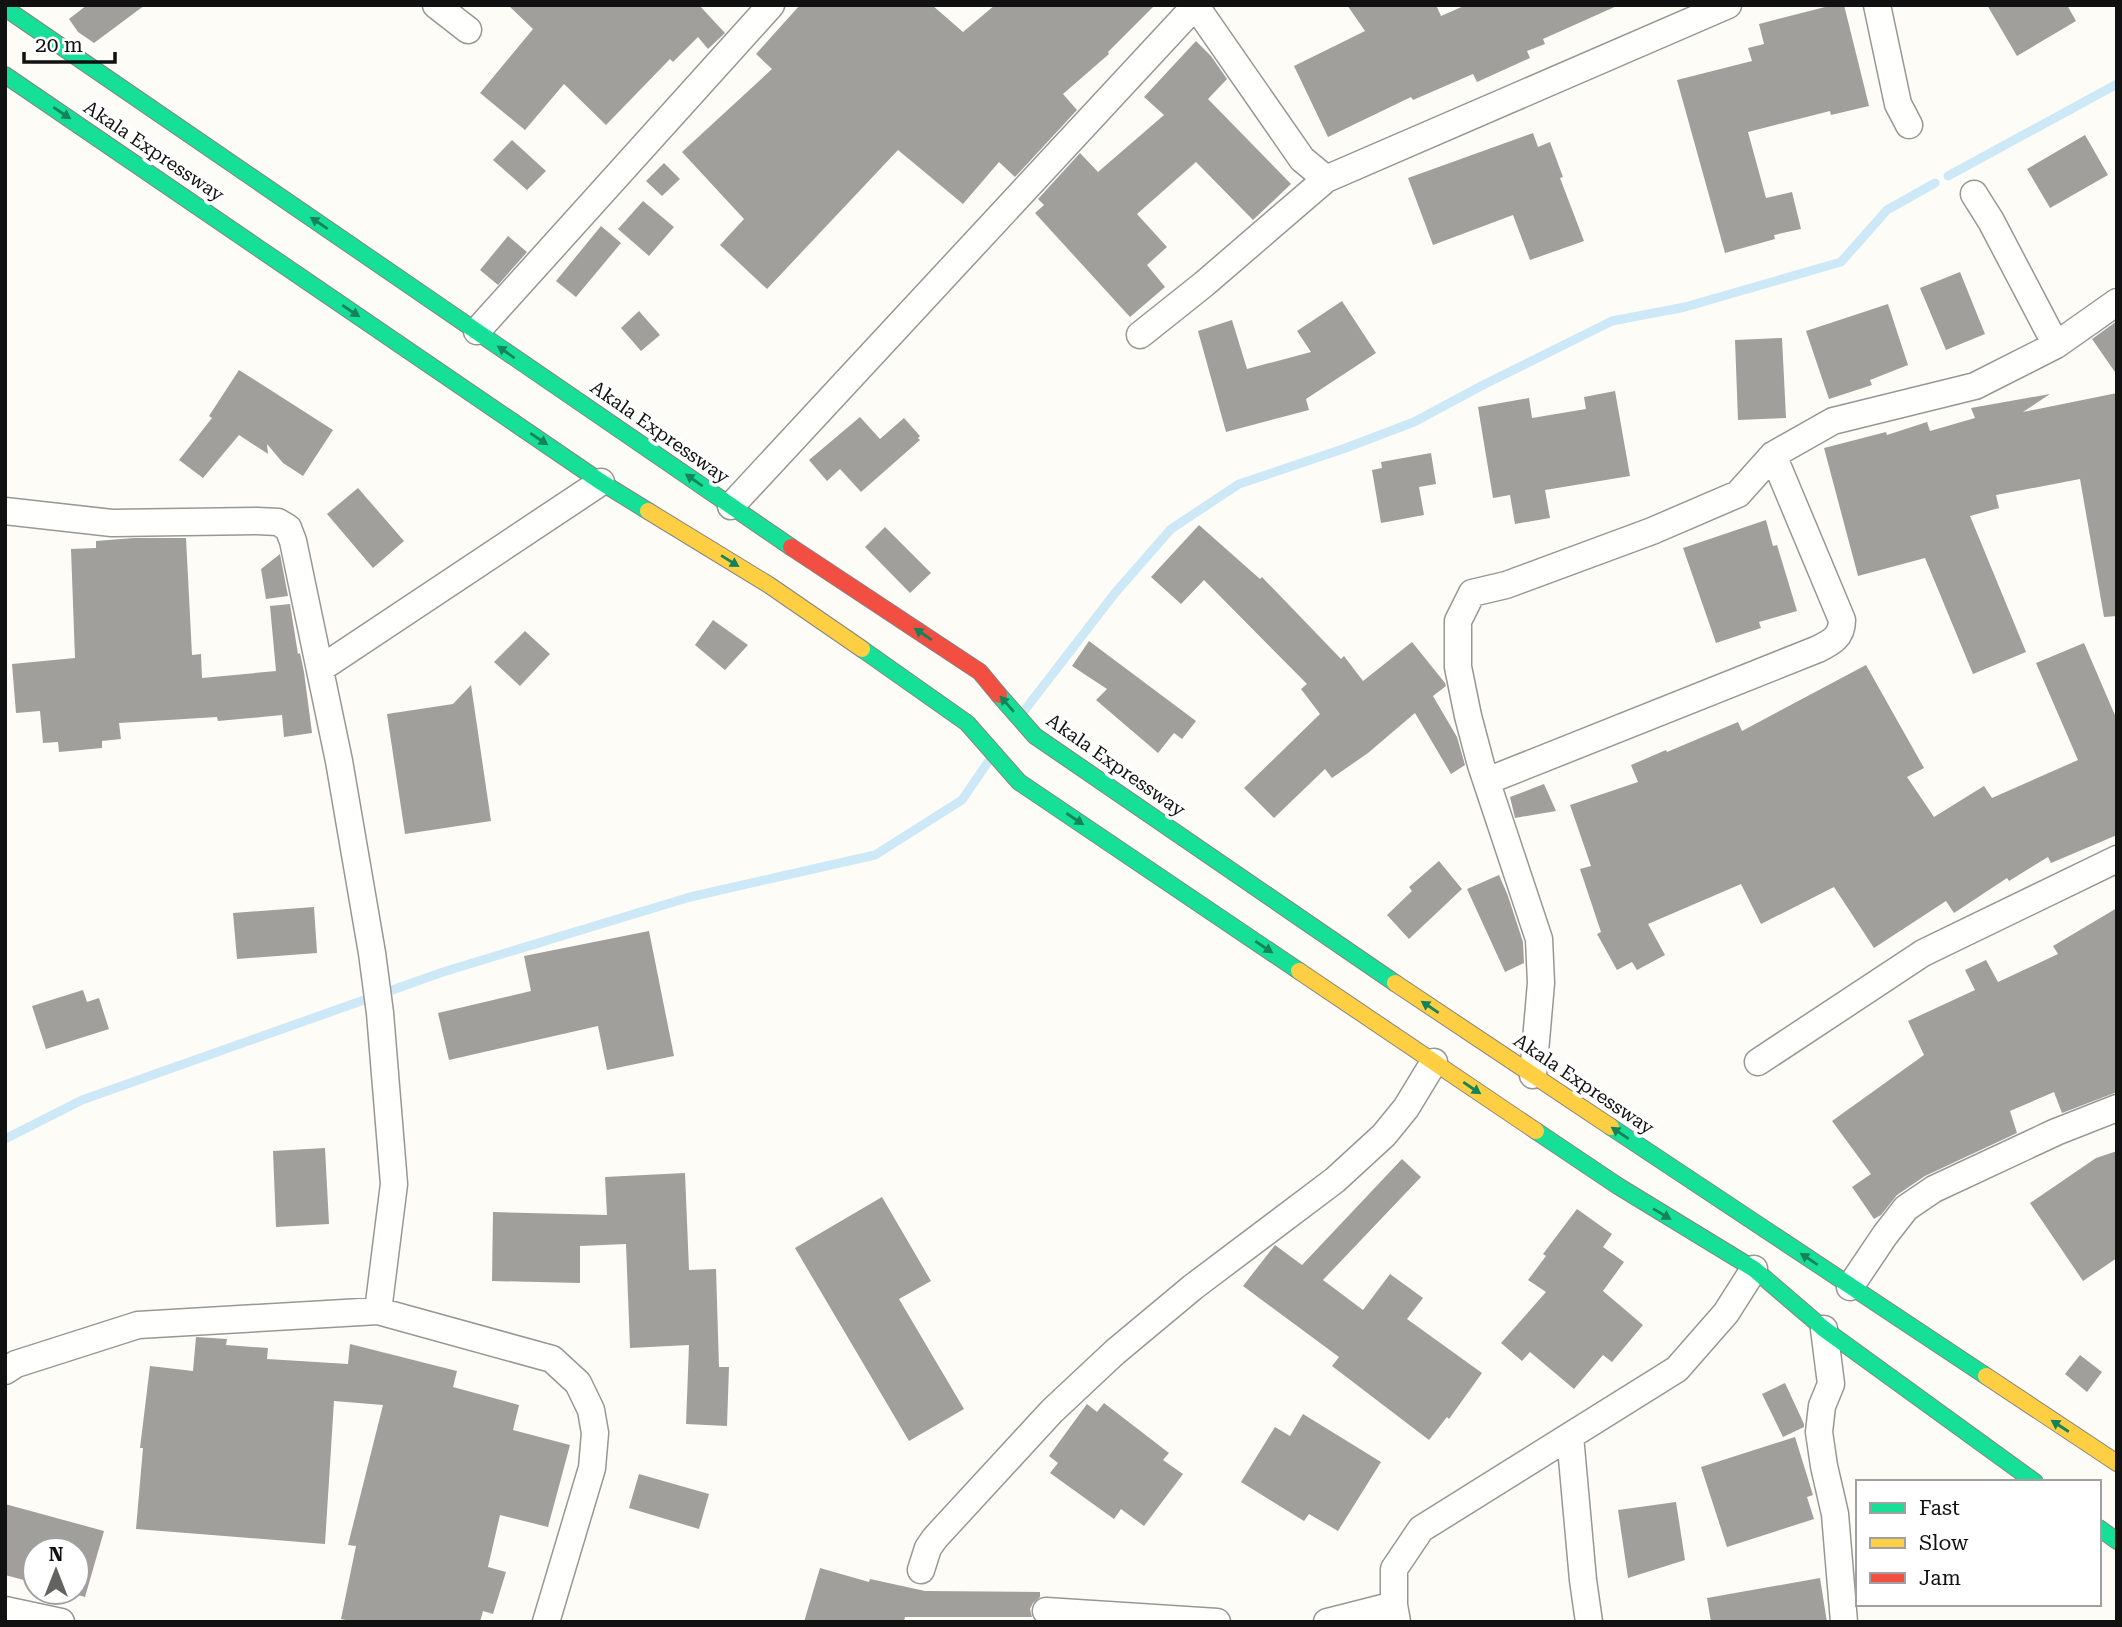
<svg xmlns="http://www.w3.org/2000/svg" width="2122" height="1627" font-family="'Roboto Serif',serif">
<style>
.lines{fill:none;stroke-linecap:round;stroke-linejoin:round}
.stream{stroke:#cde8f7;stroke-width:9}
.building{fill:#a19f9c}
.street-casing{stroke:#979795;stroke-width:29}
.fast-casing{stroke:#858482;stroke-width:18}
.slow-casing{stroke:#858482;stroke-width:18}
.jam-casing{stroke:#858482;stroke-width:18}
.street{stroke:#fffffe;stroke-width:26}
.fast{stroke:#16e098;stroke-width:16}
.slow{stroke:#ffcf43;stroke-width:16}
.jam{stroke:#f24e42;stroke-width:16}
.oneway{fill:#14835b}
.labels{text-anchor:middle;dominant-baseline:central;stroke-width:7;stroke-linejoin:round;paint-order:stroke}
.street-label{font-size:19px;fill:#111;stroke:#fff}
</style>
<rect width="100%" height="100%" fill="#fdfcf7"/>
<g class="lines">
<path class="stream" d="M1948 176 2117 84
M1024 711 1115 593 1171 529 1239 484 1343 449 1414 422 1485 384 1612 321 1685 307 1841 262 1887 210 1935 183
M5 1139 82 1100 443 972 690 897 875 855 962 800 988 762"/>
</g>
<path class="building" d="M87 5H145L94 43 78 32 69 19Z
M508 5H699L725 33 708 49 698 37 673 62 670 59 606 125 564 84 525 130 480 93 533 29Z
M800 5H932L963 32 995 5H1155L1108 52 1109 54 1063 94 1077 110 1015 177 999 162 963 204 898 150 767 289 720 245 744 219 682 152 772 69 756 54Z
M1347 5H1436L1441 16 1466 5H1619L1543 39 1545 44 1527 51 1530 58 1477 82 1473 74 1413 100 1411 97 1328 137 1294 66 1365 31Z
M1833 5H1844L1869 106 1831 115 1830 111 1748 132 1766 198 1792 192 1801 229 1774 235 1775 239 1725 253 1677 80 1752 61 1748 48 1764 44 1759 24Z
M1987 5H2067L2076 21 2017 56Z
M1196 41 1211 56 1227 79 1208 99 1291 184 1253 220 1196 162 1137 214 1167 247 1147 265 1165 287 1130 317 1035 213 1044 205 1038 199 1080 153 1098 172 1164 115 1144 97Z
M1533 133 1538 147 1550 142 1563 177 1560 178 1584 241 1530 260 1513 215 1433 245 1408 178Z
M2085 135 2108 175 2050 208 2027 169Z
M512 140 546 171 527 190 493 160Z
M664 163 680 179 662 196 646 181Z
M643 201 674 227 649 256 618 229Z
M601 226 621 243 576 297 556 281Z
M508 236 527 252 498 285 480 270Z
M1960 272 1985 334 1946 350 1920 288Z
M1342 301 1376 353 1306 399 1309 410 1226 432 1198 331 1232 320 1247 369 1311 352 1297 331Z
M1888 304 1908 365 1870 380 1872 385 1829 399 1806 331Z
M639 311 660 335 641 351 621 328Z
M2117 321V375L2092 339Z
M1782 338 1786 418 1738 420 1735 340Z
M239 370 333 430 303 476 283 463 267 444 268 454 239 435 203 478 179 460 212 418 209 416Z
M1615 391 1630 476 1545 490 1550 518 1515 524 1510 495 1493 498 1478 407 1529 398 1532 418 1586 409 1584 397Z
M2117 393V616L2104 617 2080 479 1996 495 1999 508 1970 516 2026 652 1973 674 1925 558 1858 576 1824 448 1886 432 1887 435 1927 422 1930 431 1975 418 1971 408 2050 394 2023 412Z
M860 417 880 439 904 418 920 436 918 438 920 440 861 492 840 469 827 481 809 460Z
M1431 453 1436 484 1419 487 1424 515 1381 523 1372 470 1382 468 1381 462Z
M358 488 404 541 373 568 327 514Z
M1766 520 1773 546 1777 545 1797 611 1759 622 1761 628 1716 643 1683 548Z
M1199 525 1260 579 1262 577 1341 659 1344 656 1363 681 1412 642 1445 683 1446 686 1433 696 1457 737 1465 765 1451 774 1415 713 1368 753 1332 778 1325 769 1274 818 1244 788 1320 714 1301 689 1307 684 1204 580 1181 604 1151 577Z
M885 527 931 573 910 593 865 547Z
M134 538H186L192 655 201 654 202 678 276 671 270 606 290 604 298 654 300 653 304 672 312 733 284 737 282 715 218 721 217 717 119 723 121 739 102 741V748L59 752 58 742 43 743 40 711 16 713 12 664 75 658 71 549 96 548V541Z
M280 554 288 596 266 599 261 569Z
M713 620 748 645 725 670 695 645Z
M525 631 550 654 520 686 494 662Z
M1089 641 1196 721 1182 739 1174 733 1158 753 1096 700 1107 689 1072 666Z
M2084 643 2117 720V835L2051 863 2048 857 2009 881 2007 878 1954 913 1946 901 1874 948 1834 887 1761 924 1741 884 1648 924 1665 955 1637 970 1632 962 1617 970 1597 934 1601 932 1580 869 1591 866 1570 805 1638 782 1631 765 1666 750 1667 752 1738 722 1742 731 1866 665 1924 768 1907 777 1934 817 1984 786 1992 798 2078 760 2036 663Z
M471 685 491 821 405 834 387 714 453 704Z
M1544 784 1556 811 1515 818 1510 797Z
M1439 861 1462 889 1409 939 1387 915 1412 891 1409 887Z
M1499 875 1508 896 1523 942 1524 963 1505 972 1467 889Z
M314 907 317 953 237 959 233 913Z
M2117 908V1092L2062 1113 2054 1092 2010 1111 2017 1133 1925 1176 1897 1195 1881 1215 1874 1219 1852 1187 1871 1174 1832 1121 1924 1055 1908 1021 1975 990 1965 970 1986 960 1998 982 2058 954 2053 946Z
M649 931 674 1056 607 1070 598 1026 449 1060 438 1013 531 991 524 956Z
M83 990 87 1002 99 998 109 1029 46 1049 32 1006Z
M325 1148 329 1224 276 1227 273 1151Z
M2117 1151V1258L2083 1281 2030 1203 2096 1158Z
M1402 1159 1421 1177 1323 1280 1363 1310 1390 1274 1423 1298 1407 1319 1482 1373 1449 1419 1447 1417 1429 1440 1332 1366 1339 1357 1243 1286 1275 1245 1302 1265Z
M685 1173 689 1270 716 1269 719 1367H729L727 1426 686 1424 689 1345 630 1348 626 1244 580 1246V1283L492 1281 493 1212 607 1215 605 1177Z
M882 1197 931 1281 899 1299 964 1409 909 1441 795 1248Z
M1577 1209 1612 1234 1603 1247 1624 1262 1603 1291 1643 1325 1612 1362 1603 1355 1574 1389 1530 1352 1522 1361 1501 1343 1546 1292 1528 1280 1546 1256 1543 1254Z
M196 1337 227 1339 226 1345 268 1348 267 1359 348 1364 350 1344 457 1371 453 1387 519 1405 513 1430 570 1445 548 1527 500 1515 488 1567 506 1572 493 1614 483 1611 480 1622H355L341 1619 356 1546 348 1545 383 1405 334 1401 325 1544 136 1529 143 1448H140L150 1366 193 1371Z
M2080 1355 2102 1372 2087 1392 2065 1374Z
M1785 1383 1804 1424V1427L1783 1437 1762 1394Z
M1104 1403 1169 1453 1163 1460 1183 1474 1144 1526 1121 1509 1114 1519 1050 1473 1058 1463 1049 1456 1087 1404 1097 1412Z
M1303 1414 1381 1462 1338 1531 1309 1514 1304 1521 1241 1482 1275 1427 1290 1436Z
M1795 1437 1813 1495 1807 1497 1814 1519 1727 1547 1701 1467Z
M639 1474 709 1494 699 1529 629 1508Z
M1676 1502 1685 1560 1628 1578 1618 1510Z
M5 1504 104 1531 85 1597 68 1592H77V1550H35V1583L5 1575Z
M820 1568 869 1582 870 1579 925 1591 1040 1592V1597L1033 1603 1030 1609 1032 1617H905L904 1622H804Z
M1820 1578 1827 1622H1711L1707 1598Z"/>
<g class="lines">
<defs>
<path id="street" d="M436 5 468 30
M1195 5 1302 159 1326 179
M1877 5 1898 104 1909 125
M1974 194 1991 221 2056 345
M477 331 771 5
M1140 335 1204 284 1326 179 1728 5
M731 506 1196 5
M5 511 112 523 257 521 278 522 288 528 293 541 339 761 372 953 380 1013 394 1184 378 1311
M320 669 601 482
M1487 781 1818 649C1832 642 1842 637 1842 620L1773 455
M1758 1062 1923 953 2117 859
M1533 1075 1541 983 1539 939 1481 765 1468 716 1458 667V621L1472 593 1506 585 1652 531 1738 494 1773 455 1833 421 1975 386 2056 345 2117 302
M1850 1287 1885 1235 1906 1208 1934 1189 2056 1132 2117 1108
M1824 1329 1831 1384 1822 1406 1819 1432 1824 1466 1835 1514 1844 1622
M5 1371 16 1364 138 1325 378 1311 552 1359 578 1383 591 1410 595 1433 592 1468 546 1622
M1570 1436 1583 1580 1589 1622
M921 1570 928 1548 935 1538 1052 1411 1115 1352 1193 1287 1335 1180 1384 1135 1406 1108 1434 1062
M5 1610 61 1622
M1046 1611 1217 1622
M1327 1622 1394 1605
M1397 1622 1394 1605V1569L1421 1529 1677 1369 1726 1313 1754 1269"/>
<path id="fast" d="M5 8 791 547
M5 75 601 482 648 511
M862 649 967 723 1019 782 1299 971
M999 695 1035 736 1395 983
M1611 1127 1986 1376
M1536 1131 1618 1186 1754 1269 1824 1329 2035 1482
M2099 1528 2117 1541"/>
<path id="slow" d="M648 511 769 585 862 649
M1299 971 1536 1131
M1395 983 1611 1127
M1986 1376 2117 1463"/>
<path id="jam" d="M791 547 980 672 999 695"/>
</defs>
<use href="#street" class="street-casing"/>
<use href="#fast" class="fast-casing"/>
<use href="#slow" class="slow-casing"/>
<use href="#jam" class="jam-casing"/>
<use href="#street" class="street"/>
<use href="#fast" class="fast"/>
<use href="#slow" class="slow"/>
<use href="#jam" class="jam"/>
</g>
<defs><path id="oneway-solid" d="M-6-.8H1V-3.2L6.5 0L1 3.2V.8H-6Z" transform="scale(1.75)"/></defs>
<g class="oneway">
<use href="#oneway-solid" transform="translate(62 113) rotate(34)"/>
<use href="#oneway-solid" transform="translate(319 223) rotate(-146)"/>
<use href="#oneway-solid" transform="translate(351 311) rotate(34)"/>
<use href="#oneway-solid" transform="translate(506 352) rotate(-145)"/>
<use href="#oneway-solid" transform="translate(539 439) rotate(34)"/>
<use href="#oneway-solid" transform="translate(694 480) rotate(-145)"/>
<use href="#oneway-solid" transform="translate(730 561) rotate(32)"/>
<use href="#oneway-solid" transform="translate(923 634) rotate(-146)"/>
<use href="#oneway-solid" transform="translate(1007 704) rotate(-131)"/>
<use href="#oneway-solid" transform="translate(1075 819) rotate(34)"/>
<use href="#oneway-solid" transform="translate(1264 947) rotate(34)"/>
<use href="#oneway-solid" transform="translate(1430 1007) rotate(-146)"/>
<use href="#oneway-solid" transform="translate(1472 1088) rotate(34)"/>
<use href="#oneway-solid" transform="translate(1620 1133) rotate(-146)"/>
<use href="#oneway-solid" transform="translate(1662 1214) rotate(31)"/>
<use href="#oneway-solid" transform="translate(1809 1259) rotate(-146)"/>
<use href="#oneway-solid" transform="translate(2060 1426) rotate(-147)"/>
</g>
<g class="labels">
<g class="street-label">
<text transform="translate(154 151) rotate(34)">Akala Expressway</text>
<text transform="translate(660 432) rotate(35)">Akala Expressway</text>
<text transform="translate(1116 765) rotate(35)">Akala Expressway</text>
<text transform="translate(1584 1084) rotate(34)">Akala Expressway</text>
</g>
</g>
<rect width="2122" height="1627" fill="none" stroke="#111111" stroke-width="14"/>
<rect x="1856" y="1480" width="245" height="126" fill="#ffffff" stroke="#a0a0a0" stroke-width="2"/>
<rect x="1870" y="1503" width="35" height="10" fill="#16e098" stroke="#a0a0a0" stroke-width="2"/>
<text x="1919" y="1515" font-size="21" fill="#111111">Fast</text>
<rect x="1870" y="1538" width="35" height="10" fill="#ffcf43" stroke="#a0a0a0" stroke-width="2"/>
<text x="1919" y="1550" font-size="21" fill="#111111">Slow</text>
<rect x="1870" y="1573" width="35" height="10" fill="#f24e42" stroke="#a0a0a0" stroke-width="2"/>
<text x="1919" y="1585" font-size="21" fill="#111111">Jam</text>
<g transform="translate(56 1571)"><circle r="33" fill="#ffffff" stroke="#a0a0a0" stroke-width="2"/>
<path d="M0-5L12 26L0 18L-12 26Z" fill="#646362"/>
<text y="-10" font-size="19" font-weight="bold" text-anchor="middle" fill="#111111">N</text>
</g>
<path d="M24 52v10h91v-10" fill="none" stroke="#111111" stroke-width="3.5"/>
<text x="35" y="52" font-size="21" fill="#111111" stroke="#ffffff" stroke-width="5" paint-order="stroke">20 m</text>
</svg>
